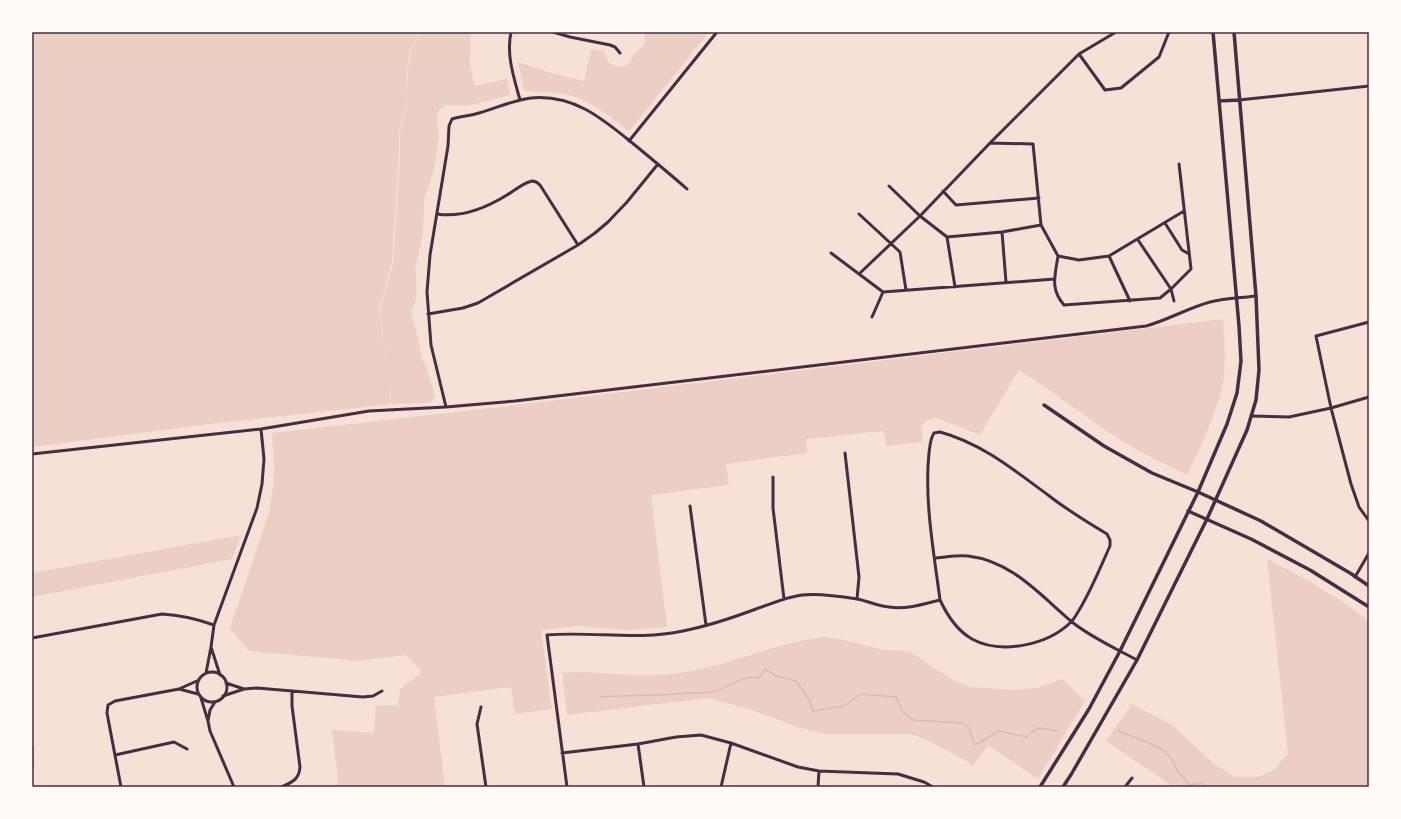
<svg xmlns="http://www.w3.org/2000/svg" width="1401" height="819" font-family="'Playfair Display',serif">
<style>
.green{fill:#ebcfc5}
.lines{fill:none;stroke-linecap:round;stroke-linejoin:round}
.stream{stroke:#dcb8b0;stroke-width:1.5}
.minor{stroke:#4a2c40;stroke-width:3}
.tertiary{stroke:#4a2c40;stroke-width:3.5}
.neatline{fill:none;stroke:#4a2c40;stroke-width:1.5}
</style>
<rect width="100%" height="100%" fill="#f7e1d7"/>
<path class="green" d="M32 32H419L410 51 407 70V101L399 132V156L392 263 379 309 387 366 380 309 393 264 400 157V133L407 102 408 70 411 51 420 32H471L470 64 475 86 507 79 510 92 509 95 468 106 446 105 439 110 437 117 439 138 435 166 424 201 423 235 415 268 417 291 415 302 411 313 418 337 421 357 426 366 435 396 430 403 392 404 388 378 391 404 210 424 32 447Z
M645 32H709L630 130H627C607 114 589 99 564 94 555 92 529 93 524 90L518 62 551 73 584 81 591 49 603 51C606 54 606 59 609 62 615 69 624 68 630 63L634 54 644 45Z
M1223 319C1224 338 1226 357 1224 377 1220 409 1200 445 1188 475 1166 465 1143 454 1122 441 1087 419 1054 392 1019 370L980 435 937 418 927 420 921 428 923 442 886 446 884 431 806 439 807 453 726 464 729 485 651 495 667 627 626 630 578 626 541 630 552 709 515 714 511 687 434 697 445 787H335L338 780 332 730 374 733 376 705 398 706 400 689 422 672 406 655 358 661 249 651 230 628 269 512 273 488 274 467 272 433 516 405Z
M241 535 232 559 32 597V573Z
M1267 558C1302 578 1338 596 1369 621V787H1173L1106 741 1132 704 1172 725 1213 763 1234 777H1257L1276 769 1282 759 1288 755Z
M825 637 840 639 884 650 909 651 951 679 969 687 1011 690 1037 688 1062 679 1085 701 1038 779 988 745 973 766 963 759 929 741 911 734H825L797 727 752 710 708 698 567 715 562 673C580 671 598 673 616 674 640 676 663 676 686 672 733 664 777 642 825 637Z"/>
<g class="lines">
<path class="stream" d="M601 697C630 695 659 696 688 693 696 693 704 693 712 692 727 689 742 674 759 678L765 669 776 676 796 681 810 701 813 711 844 706 861 694 896 697 902 711 913 720 962 723 969 728 975 745 999 731 1027 737 1032 732 1039 728 1057 731
M1118 731 1144 741 1163 750 1171 758 1177 770 1190 785 1202 783 1205 787"/>
<path class="minor" d="M511 32C506 55 514 78 520 100
M553 32 570 37 610 45 615 47 620 53
M1079 54 1105 90 1121 88 1159 57 1169 32
M1239 100 1369 86
M629 141 717 32
M990 143 1033 144 1041 225 1058 256
M889 186 920 216 947 237 1002 232 1041 225
M943 191 956 205 1039 198
M437 214C462 218 486 208 507 195 514 191 522 184 529 182 533 180 537 182 540 185L578 245
M859 214 900 252 906 290
M1165 223 1182 250 1189 254
M1002 232 1006 282
M947 237 955 287
M1138 240 1171 289 1174 301
M831 253 883 292 1054 279
M1058 256C1055 276 1050 289 1064 305L1160 298 1171 289 1191 269 1179 164
M1058 256 1079 260 1109 256 1184 211
M1109 256 1130 301
M859 274 920 216 990 143 1079 54 1116 32
M428 314 463 308 478 303 578 245 595 233 608 222 627 202 658 164
M872 317 883 292
M1369 322 1316 336 1331 408 1351 484 1359 507 1369 521
M446 407 431 345 427 292 430 255 448 146 449 126 452 119C461 116 470 116 479 113 496 108 514 100 531 98 575 94 604 120 636 146 653 160 670 174 687 189
M1251 416 1289 417 1331 408 1369 397
M940 432C981 443 1014 470 1048 495 1067 510 1087 522 1107 534L1110 540V546C1100 568 1091 591 1078 612 1076 615 1074 619 1071 622 1048 645 1001 655 972 639 956 630 947 615 940 600 934 553 924 500 929 453 930 446 930 439 934 433Z
M845 453 859 577 857 599
M32 454 261 429 369 411 446 407 515 401 1146 326C1168 320 1188 308 1210 302 1225 298 1241 298 1256 296
M773 477V508L784 599
M690 506 706 625
M935 558C946 557 958 555 968 556 1012 561 1040 595 1072 622 1092 638 1115 648 1137 660
M1355 577 1369 553
M32 638 162 614C180 615 197 619 214 625
M211 647 214 625 257 508 262 484 264 459 261 429
M197 687a15 15 0 1 1 30 0a15 15 0 1 1-30 0Z
M206 673 211 647 220 675
M244 689 257 688 363 697 373 696 382 691
M198 694 179 689 199 680
M223 696 244 689 226 683
M201 698 208 721 210 710 215 702
M481 707 477 724 486 787
M208 721 210 731 234 787
M638 744 644 787
M32 747V767
M562 753 638 744 676 737 701 735 731 743 798 767 819 771 898 774 924 782 933 787
M115 755 174 742 187 749
M121 787 107 713 108 705 115 701 179 689
M281 787C292 782 299 780 300 767L292 706V691
M567 787 547 635C593 631 637 641 683 631 708 626 732 618 756 609 771 604 786 597 802 595 820 593 839 596 857 599 868 601 878 606 889 607 906 610 924 604 940 600
M721 787 731 743
M818 787 819 771
M1125 787 1132 778"/>
<path class="tertiary" d="M1219 101 1239 100
M1044 405 1104 446 1152 473 1198 492 1261 521 1350 573 1369 586
M1188 511 1251 539 1310 570 1369 607
M1040 787 1089 709 1120 651 1198 492 1227 424 1237 393 1241 361 1239 326 1213 32
M1063 787 1072 773 1137 660 1207 519 1247 430 1256 400 1259 370 1256 296 1234 32"/>
</g>
<rect width="1401" height="819" fill="none" stroke="#fffaf5" stroke-width="66"/>
<rect x="33" y="33" width="1335" height="753" class="neatline"/>
</svg>
